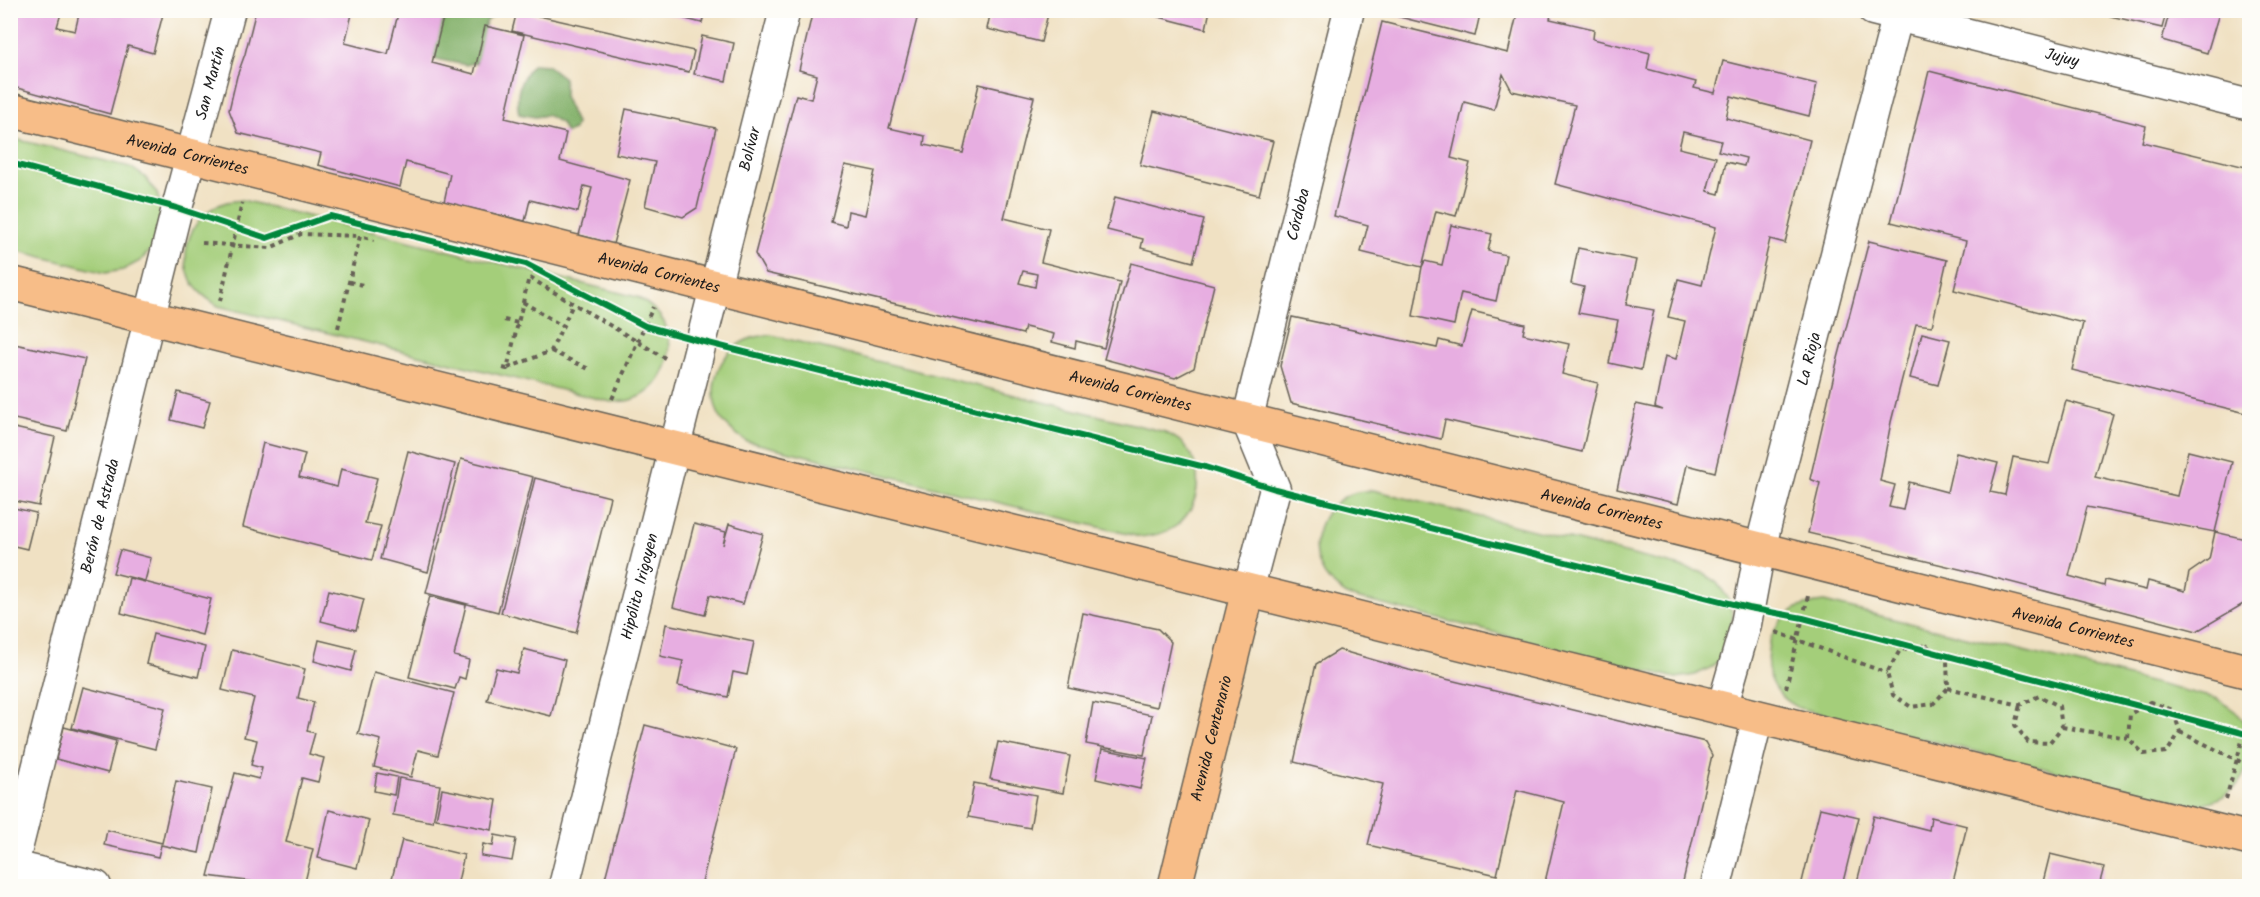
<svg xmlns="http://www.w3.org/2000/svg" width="2260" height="897" font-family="Kalam,sans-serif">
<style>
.green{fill:#a4ce7a;stroke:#60754b;stroke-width:1.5}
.forest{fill:#83b16a;stroke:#506643;stroke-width:1.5}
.building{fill:#e7aee1;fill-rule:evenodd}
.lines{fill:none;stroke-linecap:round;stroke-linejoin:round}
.street-casing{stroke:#666156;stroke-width:33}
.primary-casing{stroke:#666156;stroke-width:36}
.path{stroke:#666156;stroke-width:4;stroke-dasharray:4.5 4.5;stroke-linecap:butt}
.street{stroke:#fff;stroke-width:30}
.primary{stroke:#f7bd88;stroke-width:33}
.cycleway-casing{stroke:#fdfcf7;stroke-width:10}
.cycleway{stroke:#00873e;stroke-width:6}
.labels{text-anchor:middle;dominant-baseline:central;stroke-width:4.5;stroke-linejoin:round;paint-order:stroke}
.street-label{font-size:16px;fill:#1c1c1c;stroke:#fdfcf7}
</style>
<rect width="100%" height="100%" fill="#fdfcf7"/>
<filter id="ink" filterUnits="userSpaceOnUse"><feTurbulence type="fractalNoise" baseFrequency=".0167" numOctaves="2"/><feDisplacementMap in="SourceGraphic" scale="12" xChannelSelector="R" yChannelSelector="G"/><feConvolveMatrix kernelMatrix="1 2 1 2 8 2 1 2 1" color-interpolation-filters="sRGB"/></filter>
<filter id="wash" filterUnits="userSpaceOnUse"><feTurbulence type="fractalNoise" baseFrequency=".008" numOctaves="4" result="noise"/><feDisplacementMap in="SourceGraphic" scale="24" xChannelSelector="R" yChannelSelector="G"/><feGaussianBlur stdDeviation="1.35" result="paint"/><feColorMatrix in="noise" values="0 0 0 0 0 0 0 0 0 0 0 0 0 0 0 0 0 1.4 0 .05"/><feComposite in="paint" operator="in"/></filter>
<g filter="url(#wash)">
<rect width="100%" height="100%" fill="#f0e1c3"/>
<path class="green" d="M11 138 130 167 145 177 157 193 162 211 153 248 140 261 123 270 105 273 11 249Z
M242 200 637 297C648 304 657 310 664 322 679 351 663 393 630 400 624 402 617 401 611 402L218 306C208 299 197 292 191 280 177 251 193 213 224 203 229 201 237 201 242 200Z
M771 335 1165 432C1170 435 1176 438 1181 442 1205 465 1202 506 1176 526 1165 534 1153 536 1140 537L746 441C736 434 725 426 719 415 705 386 721 347 752 338 758 336 765 336 771 335Z
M1373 490 1701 572 1717 583 1728 598 1733 617 1725 653 1712 667 1695 675 1676 678 1348 596C1338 589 1327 581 1322 570 1307 541 1323 502 1354 493 1360 491 1367 491 1373 490Z
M1824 602 2218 699C2228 706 2240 713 2246 725 2250 732 2250 744 2249 753 2246 787 2225 801 2193 805L1799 708C1794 705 1788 702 1783 697 1760 675 1763 634 1788 614 1798 605 1811 604 1824 602Z"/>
<path class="forest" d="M448 11H499L486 22 485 26 487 38 477 62 466 65 436 59 430 49 442 22 450 18Z
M533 64 547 65 564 78V96L576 123 574 130 566 133 561 123 547 115 535 117 519 114C515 95 520 78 533 64Z"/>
<g id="blocks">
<path class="building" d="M10 10H62L57 27 75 31 80 10H164L153 53 128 46 110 114 10 86Z
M256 10H353L345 43 388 54 399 10H445L432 63 474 74 485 26 524 35 505 118 566 133 560 161 630 180 613 244 579 235 592 188 584 186 578 212 530 200 525 221 444 202 450 174 406 162 400 187 318 165 321 153 238 133 229 110 237 76 245 54Z
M650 10H705L702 23Z
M813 10H901L918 15 889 128 925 136 924 145 963 153 979 84 1034 97 1004 218 1049 229 1041 262 1120 282 1104 348 1076 341 1075 348 1052 342 1054 334 1025 327 1023 334 766 273 755 254 796 95 811 99 817 75 799 70ZM845 165 875 171 865 215 848 211 846 226 831 222ZM1023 271 1037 274 1035 287 1019 283Z
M991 10H1049L1041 42 987 29Z
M1132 10H1210L1206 29Z
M1372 10H1481L1475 36Z
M1518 10H1552L1550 19 1594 29 1593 39 1650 53 1647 69 1696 82 1694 88 1715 93 1723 61 1817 84 1809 116 1731 96 1726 118 1810 140 1785 243 1770 239 1715 472 1687 465 1678 504 1617 489 1636 404 1663 410 1655 407 1665 356 1676 359 1685 321 1668 317 1678 279 1702 285 1716 227 1555 184 1575 105 1512 91 1503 74 1494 110 1464 102 1451 158 1470 163 1456 216 1436 211 1422 267 1425 261 1442 265 1451 225 1492 234 1488 251 1506 255 1496 301 1461 293 1454 325 1413 316 1422 267 1361 252 1368 225 1334 216 1382 22 1508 53ZM1683 132 1721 141 1718 151 1746 158 1744 166 1726 162 1719 194 1707 191 1716 157 1679 148Z
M2111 10H2167L2162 28 2110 16Z
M2170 10H2220L2207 53 2162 40Z
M517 11 694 51 689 72 512 31Z
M702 36 734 43 726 81 694 74Z
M1929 71 2146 126 2142 142 2250 168V414L2072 370 2083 323 1954 290 1966 241 1891 222Z
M626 109 716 128 697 208 683 217 645 206 655 162 616 154Z
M1154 111 1273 141 1259 195 1140 165Z
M1115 197 1204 220 1193 262 1141 248 1143 239 1107 230Z
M1869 241 1947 260 1932 326 1916 324 1891 422 1880 481 1895 485 1889 507 1903 510 1909 482 1947 492 1956 453 1998 463 1990 492 2005 495 2013 457 2049 464 2066 401 2113 414 2095 477 2177 496 2188 451 2232 462 2215 532 2250 540V586L2245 603 2197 631 1972 572 1808 533 1820 483 1810 479 1836 366ZM2087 507 2215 532 2209 559 2189 573 2185 591 2148 581 2146 590 2105 580 2104 586 2069 576Z
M1578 248 1636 260 1626 305 1654 310 1641 370 1609 363 1618 320 1578 313 1584 287 1571 284Z
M1131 263 1214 285 1194 368 1175 378 1104 359Z
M1472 311 1525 324 1523 334 1569 344 1562 374 1598 383 1582 452 1445 420 1441 439 1291 403 1280 366 1292 317 1437 348 1439 340 1462 346Z
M1922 333 1950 340 1938 385 1910 378Z
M10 343 85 359 67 431 10 418Z
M178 392 210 401 202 428 171 420Z
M10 427 55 437 39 506 10 500Z
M263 443 305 454 299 477 337 487 341 469 377 478 365 523 381 526 372 560 243 527Z
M408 451 455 464 428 572 380 559Z
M461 459 533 477 498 612 426 593Z
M535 478 610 497 576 633 501 613Z
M10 507 36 513 27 549 10 545Z
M694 524 726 532 723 545 729 524 763 534 743 604 710 595 705 615 673 607Z
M120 550 151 558 145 581 113 573Z
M129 578 211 599 202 635 121 613Z
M329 590 364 599 356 630 321 621Z
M430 596 466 605 454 656 469 660 465 679 459 677 455 689 409 677Z
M1083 613 1158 629 1171 642 1157 707 1068 688Z
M666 624 754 642 747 675 733 672 728 697 678 686 683 661 660 656Z
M153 634 205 647 198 677 146 664Z
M319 640 356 649 351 671 314 661Z
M524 649 565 660 551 716 487 700 496 668 517 673Z
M232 650 305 669 298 698 314 702 307 731 315 733 309 754 324 758 318 782 302 778 286 842 313 849 304 886H286L208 876 235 773 259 779 262 768 251 765 257 740 244 737 254 698 222 690Z
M1339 650 1409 670 1705 742 1712 755 1682 886H1544L1564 802 1517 790 1497 875 1368 845 1383 784 1294 762 1316 664Z
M374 672 454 693 438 755 418 750 411 777 374 767 381 740 358 734Z
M83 687 165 708 155 749 72 728Z
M1093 703 1152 715 1144 755 1086 744Z
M645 725 736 749 701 886H603Z
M64 727 116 741 108 773 56 759Z
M998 742 1070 756 1063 793 990 779Z
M1102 749 1147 758 1140 789 1096 779Z
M377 773 397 777 394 795 374 791Z
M399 778 440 785 433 822 393 815Z
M176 781 212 789 199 853 161 845 158 857 104 845 107 830 162 843Z
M974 783 1036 795 1030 828 968 817Z
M442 789 497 800 492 830 436 819Z
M1820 808 1859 817 1842 886H1801Z
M329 810 369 820 357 868 318 858Z
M1874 816 1929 830 1931 817 1967 826 1952 886 1920 885 1919 886H1856Z
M495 835 516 839 512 861 481 856 483 844 493 846Z
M402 840 464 855 457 886H390Z
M2050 854 2104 867 2099 886H2042Z"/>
</g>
</g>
<g filter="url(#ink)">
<use href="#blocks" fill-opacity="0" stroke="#666156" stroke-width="1.5"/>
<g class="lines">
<defs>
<g id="street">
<path id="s1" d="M1873 10 2250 105"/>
<path id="s2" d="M1248 591 1275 489 1247 421 1349 10"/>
<path id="s3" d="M1722 708 1746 624 1760 549 1899 10"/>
<path d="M10 865 96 886"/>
<path id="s4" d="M10 877 177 208 230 10"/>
<path id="s5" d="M564 886 785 10"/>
<path d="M1716 886 1758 717"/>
</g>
<g id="primary">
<path id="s6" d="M10 110 2250 672"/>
<path d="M10 283 2250 839"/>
<path id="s7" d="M1175 886 1248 591"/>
</g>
</defs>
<use href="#street" class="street-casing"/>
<use href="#primary" class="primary-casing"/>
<path class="path" d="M202 243 270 248 301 234 360 236
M530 278 665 358
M349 282 363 285
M220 301 242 203
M523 302 562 326
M504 320 518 323
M338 328 360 236 374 240
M551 351 591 370
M503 368 507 369 529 277
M508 368 551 351 573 304
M612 399 653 307
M1776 632 1887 673
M1926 645 1947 661 1948 688 1933 704 1911 707 1893 695 1887 673 1900 650Z
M1786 688 1808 596
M1948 688 2020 705 2039 696 2059 706 2062 727 2049 743 2028 742 2015 725 2020 705
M2150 702 2173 710 2180 732 2167 752 2144 754 2128 738 2130 714Z
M2062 727 2128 738
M2180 732 2250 766
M2226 799 2250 712"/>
<use href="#street" class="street"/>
<use href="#primary" class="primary"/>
<defs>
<path id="cycleway" d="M10 163 177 208 267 238 330 216 526 264 645 326 700 341 1205 467 1275 489 1749 608 1803 618 2250 735"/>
</defs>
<use href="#cycleway" class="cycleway-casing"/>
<use href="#cycleway" class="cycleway"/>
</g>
</g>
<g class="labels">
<g class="street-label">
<text stroke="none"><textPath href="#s1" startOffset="195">Jujuy</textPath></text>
<text stroke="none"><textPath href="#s4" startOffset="819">San Martín</textPath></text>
<text stroke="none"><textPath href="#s5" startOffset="760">Bolívar</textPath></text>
<text stroke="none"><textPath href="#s6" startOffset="183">Avenida Corrientes</textPath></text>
<text stroke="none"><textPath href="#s2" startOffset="392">Córdoba</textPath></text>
<text stroke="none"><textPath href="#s6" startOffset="669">Avenida Corrientes</textPath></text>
<text stroke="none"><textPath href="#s3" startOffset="360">La Rioja</textPath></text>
<text stroke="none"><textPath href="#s6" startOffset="1155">Avenida Corrientes</textPath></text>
<text stroke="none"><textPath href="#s6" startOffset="1641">Avenida Corrientes</textPath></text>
<text stroke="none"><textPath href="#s4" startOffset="372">Berón de Astrada</textPath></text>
<text stroke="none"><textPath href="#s5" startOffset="309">Hipólito Irigoyen</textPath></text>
<text stroke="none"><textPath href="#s6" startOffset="2127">Avenida Corrientes</textPath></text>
<text stroke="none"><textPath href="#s7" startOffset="152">Avenida Centenario</textPath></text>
</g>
</g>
<rect width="2260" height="897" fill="none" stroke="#fdfcf7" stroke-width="36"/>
</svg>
